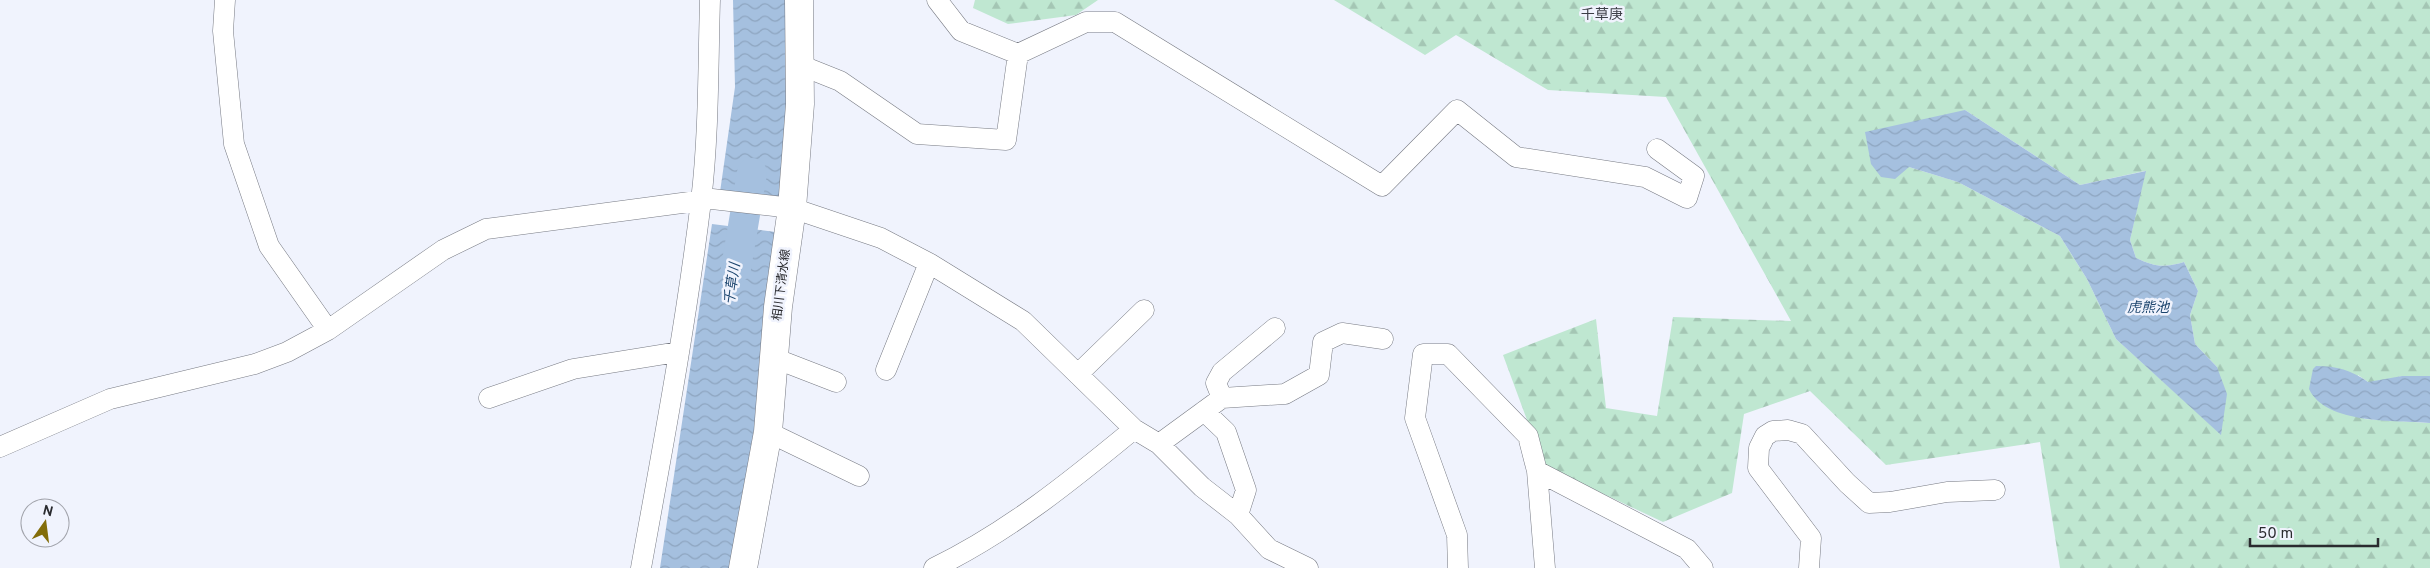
<svg xmlns="http://www.w3.org/2000/svg" width="2430" height="568" font-family="Overpass,'Noto Sans JP',sans-serif">
<style>
.forest{fill:url(#forest-firs);fill-rule:evenodd}
.water{fill:url(#water-waves)}
.lines{fill:none;stroke-linecap:round;stroke-linejoin:round}
.river{stroke:#a5c0df;stroke-width:30}
.street-casing{stroke:#777a83;stroke-width:21}
.secondary-casing{stroke:#777a83;stroke-width:29}
.street{stroke:#fff;stroke-width:20}
.secondary{stroke:#fff;stroke-width:28}
.labels{text-anchor:middle;dominant-baseline:central;stroke-width:5;stroke-linejoin:round;paint-order:stroke}
.street-label{font-size:12px;fill:#2a2b2f;stroke:#f0f3fd}
.neighbourhood-label{font-size:14px;fill:#3c3e46;stroke:#f0f3fd}
.water-label{font-size:14px;font-style:italic;fill:#1b446d;stroke:#f0f3fd}
</style>
<defs>
<pattern id="forest-firs" width="22" height="20" patternUnits="userSpaceOnUse" patternTransform="scale(1.25)"><rect width="22" height="20" fill="#bfe7d1"/><path d="M5 1l3.5 6h-7zM16 11l3.5 6h-7z" fill="#a4c6b4"/></pattern>
<pattern id="water-waves" width="16" height="10" patternUnits="userSpaceOnUse" patternTransform="scale(1.25)"><rect width="16" height="10" fill="#a5c0df"/><path d="M0 5q4-4 8 0t8 0" fill="none" stroke="#8ea5c0"/></pattern>
</defs>
<rect width="100%" height="100%" fill="#f0f3fd"/>
<path class="forest" d="M975 0H1098L1076 15 1008 24 973 8Z
M1334 0H2430V376H2402L2376 383 2368 382 2358 375 2364 419 2430 423V568H2060L2040 442 1886 465 1810 391 1744 414 1732 493 1663 522 1544 466 1503 355 1596 319 1606 408 1657 416 1673 317 1791 321 1666 97 1548 90 1456 35 1425 55ZM1965 110 2080 185 2145 171 2130 240 2136 258C2156 267 2163 268 2184 262L2198 291 2190 315 2195 344 2217 367 2221 434 2116 339 2087 279 2060 236 1958 182 1909 167Z"/>
<path class="water" d="M733 0H789L785 41 790 138 786 190 774 200 720 192 735 87Z
M1965 110 2080 185 2146 171 2130 240 2136 258C2156 267 2163 268 2184 262L2198 291 2190 315 2195 344 2217 367 2227 394 2221 435 2116 339 2087 279 2060 236 1958 182 1909 167 1895 179 1881 177 1871 164 1865 132Z
M712 224 783 233 762 413 734 568H660Z
M2316 366C2337 366 2351 370 2368 382L2402 376H2430V423C2396 420 2326 425 2309 389L2313 369Z"/>
<g class="lines">
<path class="river" d="M736 268 752 173"/>
<defs>
<path id="street" d="M225 0 223 31 234 144 269 246 328 330
M937 0 961 31 1018 54 1086 22H1115L1382 186 1457 110 1516 157 1645 177 1687 198 1694 176 1657 149
M800 65 840 81 917 134 1006 140 1018 54
M774 358 836 382
M886 370 929 263
M1078 374 1144 310
M489 398 573 369 678 352
M1222 398 1216 383 1222 372 1275 328
M1204 411 1226 432 1246 490 1238 515
M768 432 859 476
M1159 444 1222 398 1285 394 1319 375 1323 342 1342 333 1383 339
M0 447 110 399 255 364 287 352 328 330 443 250 486 229 712 199 792 208 881 238 929 263 1023 321 1134 429 1159 444 1202 487 1238 515 1269 549 1308 568
M1537 471 1687 549 1703 568
M641 568C663 446 686 324 701 201 709 134 708 67 710 0
M934 568C1008 532 1071 481 1134 429
M1458 568 1457 535 1415 418 1423 354H1448L1528 436 1537 471 1545 568
M1809 568 1811 538 1758 468 1759 448 1765 436 1773 431 1788 430 1802 434 1847 483 1869 503 1890 502 1947 492 1995 490"/>
<path id="secondary" d="M743 568 768 432 778 307 792 208 800 104 799 0"/>
</defs>
<use href="#street" class="street-casing"/>
<use href="#secondary" class="secondary-casing"/>
<use href="#street" class="street"/>
<use href="#secondary" class="secondary"/>
</g>
<g class="labels">
<g class="street-label">
<text transform="translate(782 285) rotate(-83)">相川下清水線</text>
</g>
<g class="neighbourhood-label">
<text x="1602" y="15">千草庚</text>
</g>
<g class="water-label">
<text transform="translate(733 284) rotate(-82)">千草川</text>
<text x="2148" y="308">虎熊池</text>
</g>
</g>
<g transform="translate(45 523) rotate(14)"><circle r="24" fill="#f0f3fd" stroke="#a1a3ab"/>
<path d="M0-4L9 19L0 12L-9 19Z" fill="#836d09"/>
<text y="-8" font-size="14" font-weight="bold" text-anchor="middle" fill="#2a2b2f">N</text>
</g>
<path d="M2250 538v8h128v-8" fill="none" stroke="#2a2b2f" stroke-width="2.5"/>
<text x="2258" y="538" font-size="15" fill="#2a2b2f" stroke="#f0f3fd" stroke-width="4" paint-order="stroke">50 m</text>
</svg>
